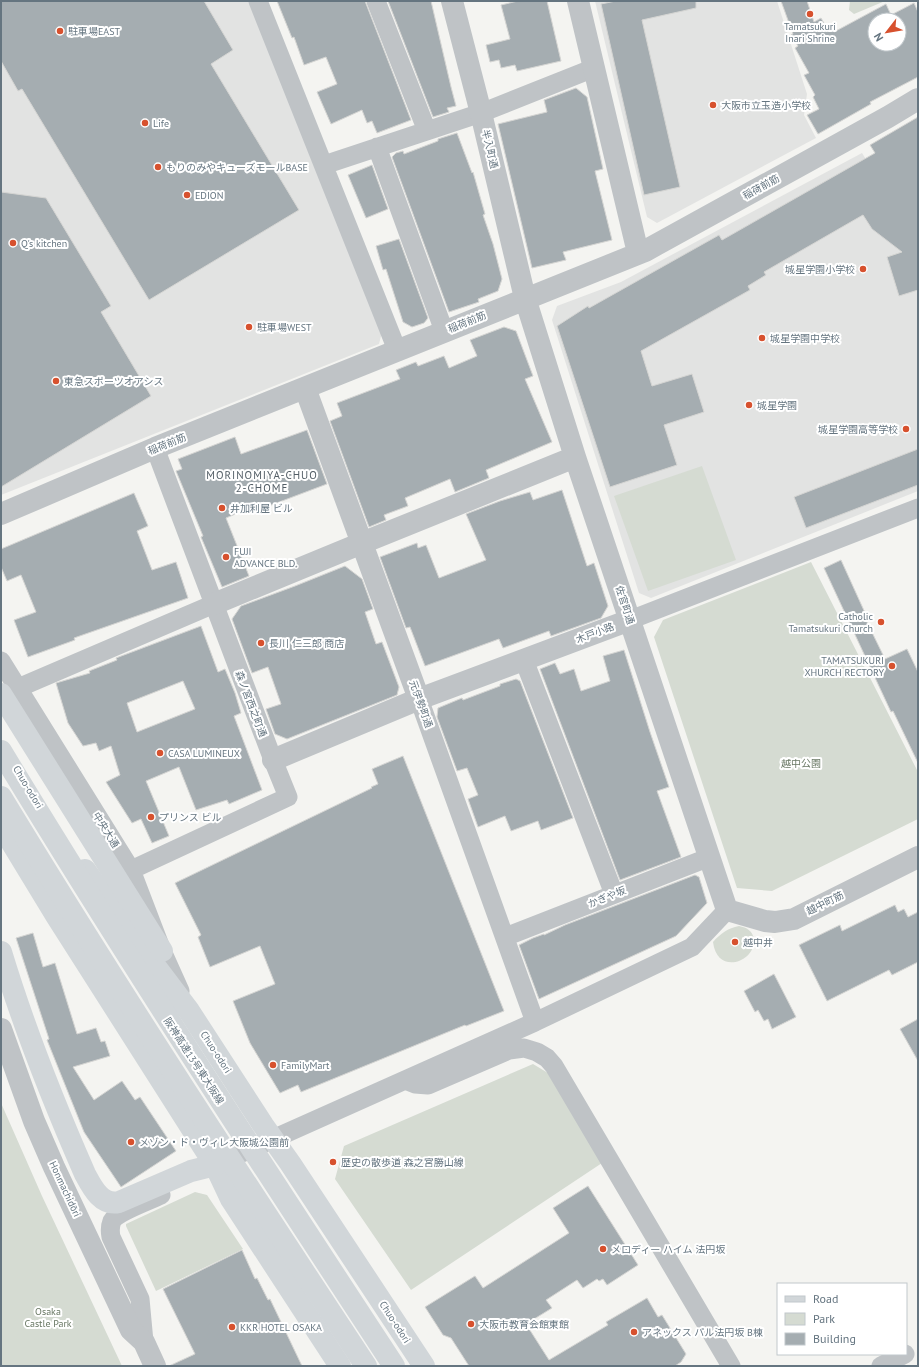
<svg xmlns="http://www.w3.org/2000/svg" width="919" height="1367" font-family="'PT Sans','Noto Sans JP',sans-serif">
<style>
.built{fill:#e2e3e2}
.green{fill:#d5dbd2}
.building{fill:#a5adb1;stroke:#d5d5d3;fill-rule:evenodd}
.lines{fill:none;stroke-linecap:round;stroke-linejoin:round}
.minor{stroke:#bfc3c6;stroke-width:19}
.tertiary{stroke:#bfc3c6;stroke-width:22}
.primary{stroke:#d1d6d9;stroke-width:22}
.motorway{stroke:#d1d6d9;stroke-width:22}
.poi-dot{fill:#d7512e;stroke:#fff;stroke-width:1.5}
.labels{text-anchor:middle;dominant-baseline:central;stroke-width:4;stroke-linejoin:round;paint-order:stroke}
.poi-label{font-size:10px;fill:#657580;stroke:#fff;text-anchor:start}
.street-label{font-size:10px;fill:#657580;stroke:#fff}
.park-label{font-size:10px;fill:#687763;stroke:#fff}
.neighbourhood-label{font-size:11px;letter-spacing:1px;fill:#525d65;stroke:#fff}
</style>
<rect width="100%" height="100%" fill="#f4f4f1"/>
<path class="built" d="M1 1H250L382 332 379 344 1 495Z
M595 1H777L807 94 804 115 816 138 657 223 647 217Z
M862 153 886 191 918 181V491L651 598 639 593 552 320 557 306 621 282Z"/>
<path class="green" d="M850 1H885L854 14 849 10Z
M702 466 736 560 648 591 614 496Z
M811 562 918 772V819L772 891 737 888 654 637 663 620Z
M739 926C747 928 752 930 754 939 756 962 717 976 713 942 720 934 728 928 739 926Z
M533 1064 548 1073 602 1163 411 1290 335 1179 344 1146Z
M1 1103 42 1196 122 1366H1Z
M195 1192 207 1195 243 1249 156 1291 126 1226V1224Z"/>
<path class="building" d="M1 1H204L233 50 211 64 299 210 149 300 22 89 18 91 1 61Z
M277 1H365L411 120 377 133 372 121 367 123 362 110 331 124 317 92 337 84 326 57 304 65 294 37 292 38Z
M388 1H431L451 87 456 106 447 108 449 112 433 117Z
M518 1H547L561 61 517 71 515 65 501 68 499 60 490 62 486 45 510 39 501 5Z
M616 1H696V8L642 20 680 187 644 195 601 4Z
M781 1H807L814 22 821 18 828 30 832 28 834 32 886 4 891 15 914 3 918 12V77L870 102 871 104 818 134 807 115 819 109 813 97 815 95 804 75 809 73 795 48 798 46 791 35 793 34ZM875 20H899V44H875Z
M576 88 587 97 603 169 595 171 612 240 563 252 566 260 532 268 498 124 547 112 544 100Z
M918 117V290L899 296 887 257 902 252 872 229 863 215 764 272 766 275 748 286 750 290 641 351 652 386 692 374 704 412 664 425 677 465 610 487 557 326 588 306 589 308 719 235 722 240 875 153 870 145Z
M457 133 472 173 473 172 485 214 483 215 493 244 502 279 498 291 478 299 479 302 449 312 392 157 396 153 403 151 404 154 438 141V139Z
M372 165 388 209 366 218 348 175Z
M1 192 46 198 111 306 101 312 151 396 1 487Z
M399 239 428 318 424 323 412 327 403 322 386 269 383 270 376 246Z
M504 327 516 331 533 376 525 379 552 442 486 470 489 478 455 492 450 479 405 498 408 506 384 515 386 520 369 527 330 421 342 416 337 403 400 379 396 370 416 362 418 366 444 356 449 368 477 356 470 340Z
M307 430 327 484 266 507 264 502 226 518 249 576 222 587 201 537 203 536 176 471 182 469 178 459 235 437 241 454Z
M918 449V485L806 528 794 497Z
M562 490 587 566 594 563 608 606 601 618 551 636 549 631 503 648 499 639 425 666 410 627 406 628 380 557 417 543 418 548 426 545 439 578 486 560 466 514 500 501 530 492 533 500Z
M134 493 148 526 137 531 152 570 176 562 188 598 74 638 75 640 28 657 14 620 36 612 21 575 7 581 1 567V549Z
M841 560 866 615 864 616 885 659 907 649 918 672V763L893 711 891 712 824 568Z
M345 566 362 579 373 609 365 612 376 644 382 642 399 687 397 695 287 739 275 734 266 709 281 704 268 667 252 673 232 619 241 606 295 586Z
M201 626 218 672 225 669 235 693 241 713 234 716 262 790 229 804 227 800 196 810 179 767 146 781 169 836 152 843 141 819 132 823 106 782 120 775 111 746 99 751 96 743 83 746 68 723 56 683 90 673 89 671 117 660 116 658ZM183 681 195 709 137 732 127 703Z
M624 650 650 732 669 787 657 791 681 857 620 880 540 669 555 663 560 674 574 669 581 691 610 681 603 656Z
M516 679 520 681 573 818 541 830 538 821 511 831 505 816 478 827 468 799 478 795 467 768 457 771 437 717 438 708 462 698 463 700 500 686V684Z
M403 756 504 1011 466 1026 465 1025 301 1092 298 1085 280 1093 250 1043 233 1001 275 984 260 946 210 967 198 937 201 935 175 883 372 788 371 787 378 784 372 769Z
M695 875 699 877 707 903 676 936 539 999 519 945 533 938 544 934V935L565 925Z
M895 905 898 912 904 909 908 917 918 912V962L892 975 889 970 827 1001 799 945 840 925 842 931Z
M33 933 43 967 55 963 77 1034 96 1028 101 1042 105 1041 110 1056 73 1067 94 1100 122 1081 135 1100 140 1097 176 1151 121 1187 84 1132 47 1040 49 1039 16 938Z
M774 974 796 1017 772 1029 768 1019 764 1021 758 1010 755 1012 744 991Z
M918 1019V1061L900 1029Z
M588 1186 638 1265 607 1285 603 1279 599 1281 597 1279 583 1288 577 1280 546 1300 552 1308 526 1324 549 1360 608 1325 606 1322 647 1298 658 1317 662 1315 686 1354 681 1362 675 1366H469L451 1338 443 1335 425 1307 475 1276 483 1288 569 1233 553 1208Z
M242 1250 255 1279 257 1278 268 1300 270 1299 302 1366H169L195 1354 163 1289Z"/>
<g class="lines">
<path class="minor" d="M258 1 397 350
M376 1 427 131
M377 147 444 331
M324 165 481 113 594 68
M630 620 918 508
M524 660 614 894
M1 661 131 870 162 951 180 991
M18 688 214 604
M419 699 535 1022
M131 870 288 797 273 760 155 448
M505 937 710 857
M405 1080 415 1084 428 1085 509 1050 524 1048 537 1052 547 1058 554 1066 731 1366
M217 1164 535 1022 692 947 727 910
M144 1342 140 1299 111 1237C110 1232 110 1226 112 1221 117 1212 151 1200 161 1195
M881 1366 905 1354"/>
<path class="tertiary" d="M452 1 481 113 525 298 575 457 727 910 765 921 775 922 794 919 918 857
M578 1 638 253
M305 388 419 699
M1 514 155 448 645 251 888 117 918 99
M214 604 362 543 575 457
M273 760 419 699 630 620
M1 1029 34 1121 54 1167 131 1330 144 1342 155 1366"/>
<path class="primary" d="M1 825 57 917 215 1165 231 1199 340 1366
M85 870 127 929 189 1011 263 1125 290 1163 424 1366"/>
<path class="motorway" d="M1 694 162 951
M1 751C127 959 261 1163 394 1366
M1 797C118 990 242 1178 366 1366
M1 952C24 1028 53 1101 85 1174 92 1187 101 1206 119 1202L191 1171 215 1165"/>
</g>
<g class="poi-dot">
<circle cx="810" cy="14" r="4"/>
<circle cx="60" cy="31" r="4"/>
<circle cx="713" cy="105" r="4"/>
<circle cx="145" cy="123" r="4"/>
<circle cx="158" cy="167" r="4"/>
<circle cx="187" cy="195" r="4"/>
<circle cx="13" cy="243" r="4"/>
<circle cx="863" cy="269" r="4"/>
<circle cx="249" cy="327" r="4"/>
<circle cx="762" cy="338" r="4"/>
<circle cx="56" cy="381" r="4"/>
<circle cx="749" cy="405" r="4"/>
<circle cx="906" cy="429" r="4"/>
<circle cx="222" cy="508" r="4"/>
<circle cx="226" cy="557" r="4"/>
<circle cx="881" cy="622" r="4"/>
<circle cx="261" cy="643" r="4"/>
<circle cx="892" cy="666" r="4"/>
<circle cx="160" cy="753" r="4"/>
<circle cx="151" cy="817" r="4"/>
<circle cx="735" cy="942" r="4"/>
<circle cx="273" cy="1065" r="4"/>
<circle cx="131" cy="1142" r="4"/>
<circle cx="333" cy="1162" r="4"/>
<circle cx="603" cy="1249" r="4"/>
<circle cx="471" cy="1324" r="4"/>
<circle cx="232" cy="1327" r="4"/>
<circle cx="634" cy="1332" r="4"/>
</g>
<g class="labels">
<g class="poi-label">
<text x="810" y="26" text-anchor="middle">Tamatsukuri<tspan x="810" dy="12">Inari Shrine</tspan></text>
<text x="68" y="31">駐車場EAST</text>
<text x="721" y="105">大阪市立玉造小学校</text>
<text x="153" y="123">Life</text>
<text x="166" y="167">もりのみやキューズモールBASE</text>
<text x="195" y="195">EDION</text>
<text x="21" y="243">Q's kitchen</text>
<text x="855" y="269" text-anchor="end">城星学園小学校</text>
<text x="257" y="327">駐車場WEST</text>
<text x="770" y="338">城星学園中学校</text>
<text x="64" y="381">東急スポーツオアシス</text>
<text x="757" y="405">城星学園</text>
<text x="898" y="429" text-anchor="end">城星学園高等学校</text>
<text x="230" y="508">井加利屋 ビル</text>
<text x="234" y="551">FUJI<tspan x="234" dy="12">ADVANCE BLD.</tspan></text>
<text x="873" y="616" text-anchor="end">Catholic<tspan x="873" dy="12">Tamatsukuri Church</tspan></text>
<text x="269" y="643">長川 仁三郎 商店</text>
<text x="884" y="660" text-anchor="end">TAMATSUKURI<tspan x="884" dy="12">XHURCH RECTORY</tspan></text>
<text x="168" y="753">CASA LUMINEUX</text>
<text x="159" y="817">プリンス ビル</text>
<text x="743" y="942">越中井</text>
<text x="281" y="1065">FamilyMart</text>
<text x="139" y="1142">メゾン・ド・ヴィレ大阪城公園前</text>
<text x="341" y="1162">歴史の散歩道 森之宮勝山線</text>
<text x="611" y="1249">メロディー ハイム 法円坂</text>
<text x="479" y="1324">大阪市教育会館東館</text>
<text x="240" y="1327">KKR HOTEL OSAKA</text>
<text x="642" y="1332">アネックス パル法円坂 B棟</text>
</g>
<g class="street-label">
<text transform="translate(490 149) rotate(77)">半入町通</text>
<text transform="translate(761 187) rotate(-29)">稲荷前筋</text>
<text transform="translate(467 322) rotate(-22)">稲荷前筋</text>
<text transform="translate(167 444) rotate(-22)">稲荷前筋</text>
<text transform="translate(625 605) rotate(72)">佐官町通</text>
<text transform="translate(595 633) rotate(-21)">木戸小路</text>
<text transform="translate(251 704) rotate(69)">森ノ宮西之町通</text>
<text transform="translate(421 704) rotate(70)">元伊勢町通</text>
<text transform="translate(28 787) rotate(59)">Chuo-odori</text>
<text transform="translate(106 830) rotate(58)">中央大通</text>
<text transform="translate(607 897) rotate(-22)">かぎや坂</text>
<text transform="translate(825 903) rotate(-26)">越中町筋</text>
<text transform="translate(216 1052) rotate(57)">Chuo-odori</text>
<text transform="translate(194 1061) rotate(57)">阪神高速13号東大阪線</text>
<text transform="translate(65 1189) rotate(65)">Honmachidōri</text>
<text transform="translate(395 1322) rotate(57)">Chuo-odori</text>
</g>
<g class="park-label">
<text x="801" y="763">越中公園</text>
<text x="48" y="1311">Osaka<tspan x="48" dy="12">Castle Park</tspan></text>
</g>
<g class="neighbourhood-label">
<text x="262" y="475">MORINOMIYA-CHUO<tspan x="262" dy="13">2-CHOME</tspan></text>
</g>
</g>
<rect width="919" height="1367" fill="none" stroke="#657580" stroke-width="4"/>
<rect x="777" y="1283" width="130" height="72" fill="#ffffff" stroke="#c1c8cc"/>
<rect x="785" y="1296" width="20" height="6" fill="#d1d6d9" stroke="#c1c8cc"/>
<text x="813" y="1303" font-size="12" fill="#657580">Road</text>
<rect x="785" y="1313" width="20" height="12" fill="#d5dbd2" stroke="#c1c8cc"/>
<text x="813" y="1323" font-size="12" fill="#657580">Park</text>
<rect x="785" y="1333" width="20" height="12" fill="#a5adb1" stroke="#c1c8cc"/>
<text x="813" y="1343" font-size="12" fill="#657580">Building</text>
<g transform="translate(887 32) rotate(239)"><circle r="19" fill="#ffffff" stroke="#c1c8cc"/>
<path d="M0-3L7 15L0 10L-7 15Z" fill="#d7512e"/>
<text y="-6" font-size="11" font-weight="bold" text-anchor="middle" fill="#657580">N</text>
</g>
</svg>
